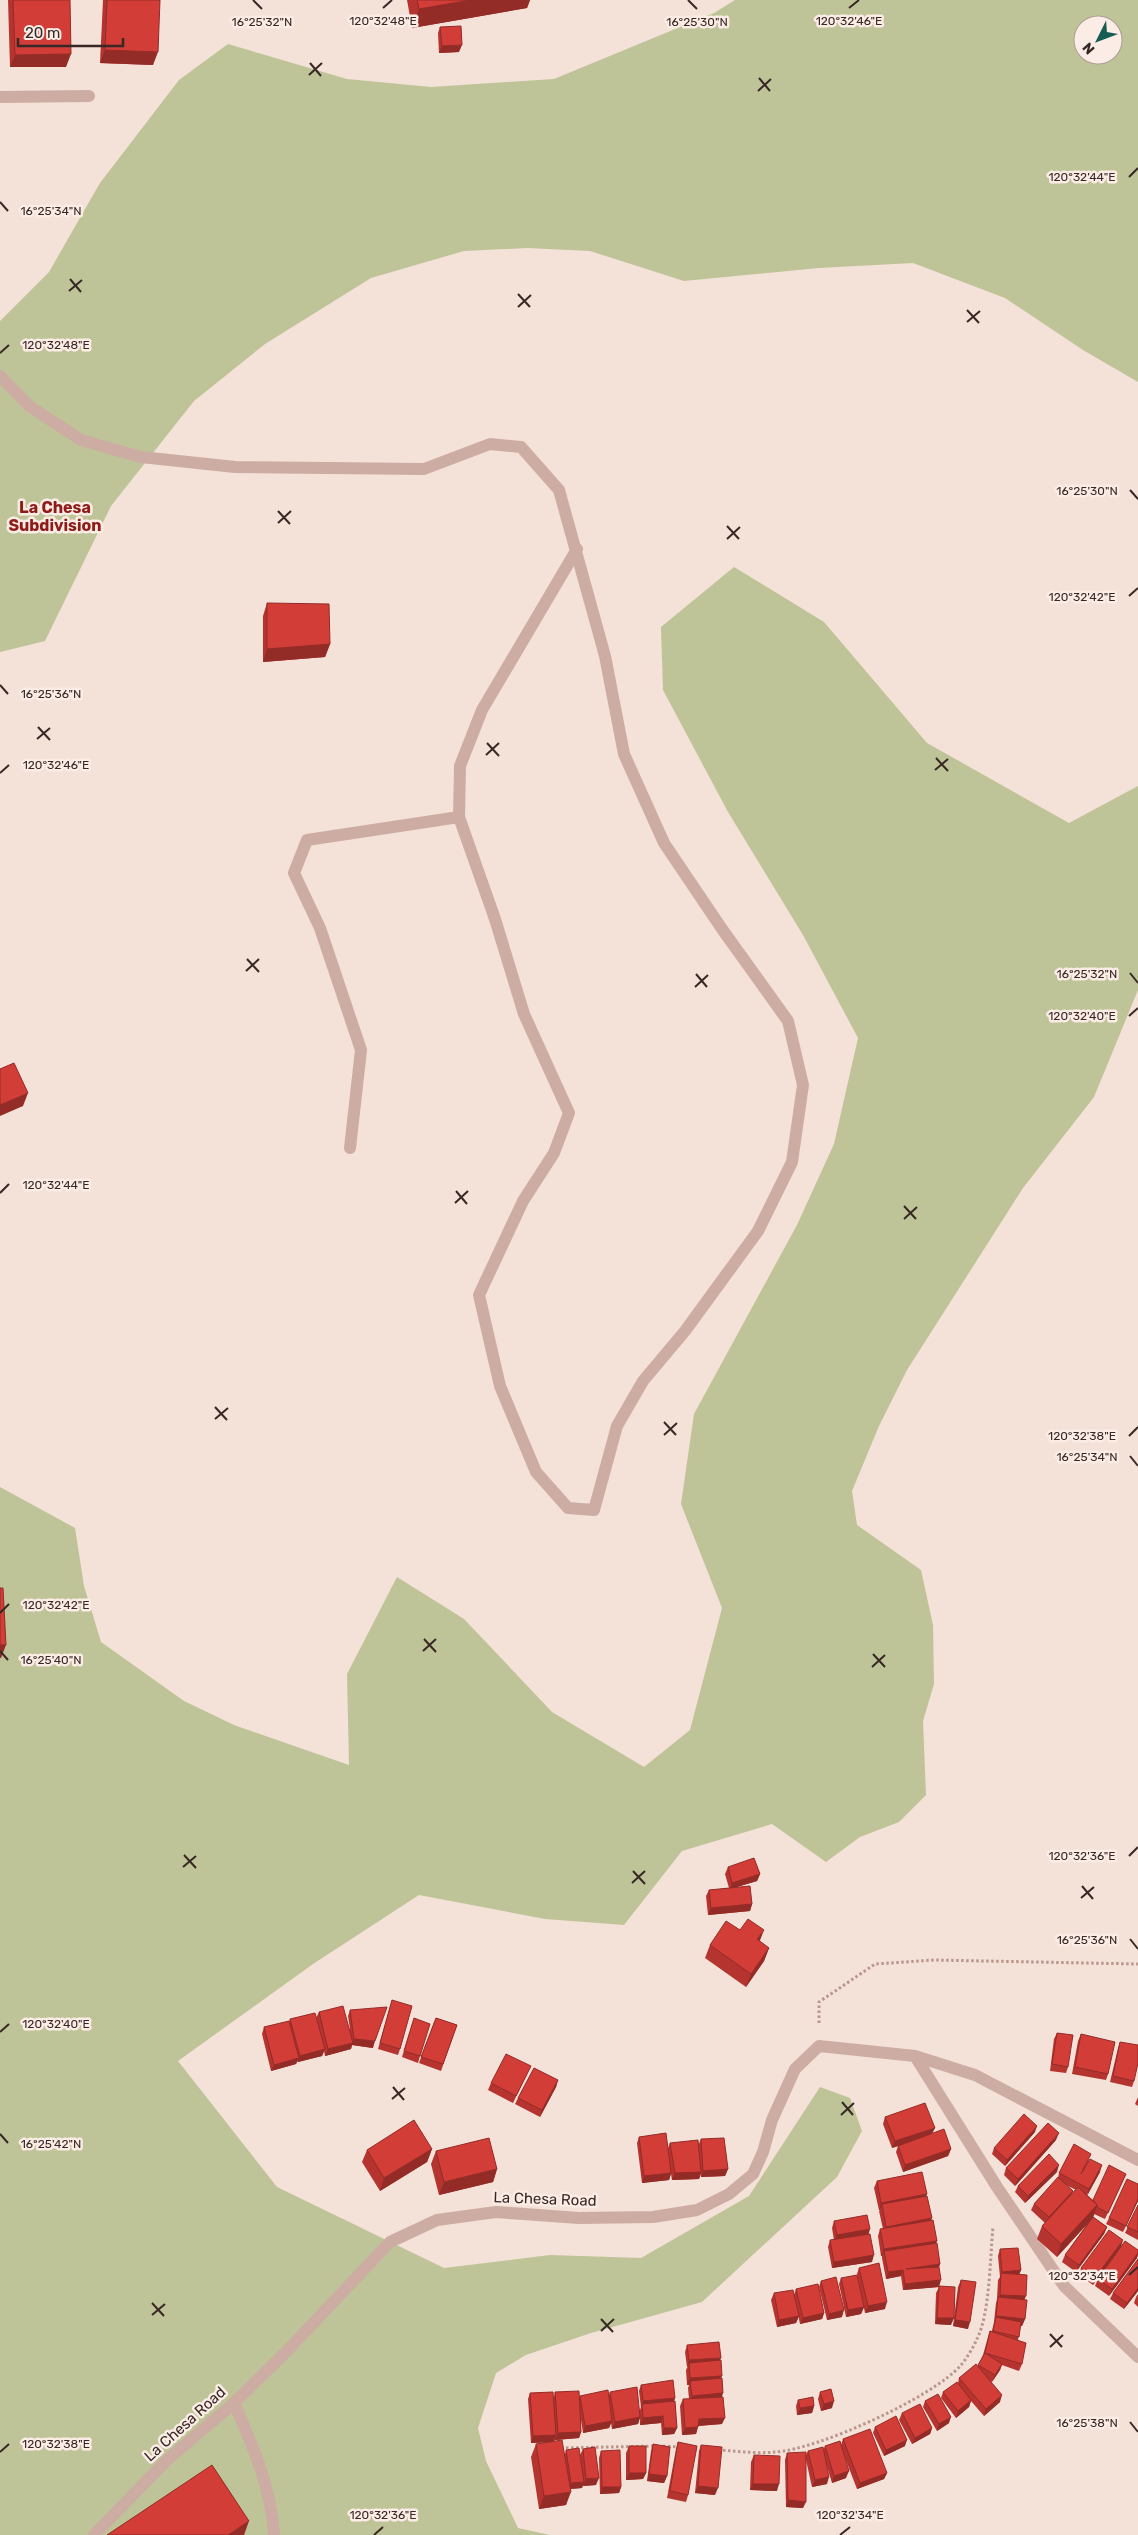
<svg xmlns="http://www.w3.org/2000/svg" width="1138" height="2535" font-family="Rubik,sans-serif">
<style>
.green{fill:#bec497;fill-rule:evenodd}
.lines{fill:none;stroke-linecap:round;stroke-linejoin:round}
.path{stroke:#b9978d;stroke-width:3;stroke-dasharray:2.5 2.5;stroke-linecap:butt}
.street{stroke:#cdada3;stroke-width:12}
.wall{fill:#b53430;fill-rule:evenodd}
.shaded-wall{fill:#932b27}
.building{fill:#d23d38;stroke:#932b27}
.ticks{fill:none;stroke:#372826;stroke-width:2}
.labels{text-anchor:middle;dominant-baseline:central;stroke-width:5;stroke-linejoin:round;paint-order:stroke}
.street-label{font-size:15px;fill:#372826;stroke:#fbece5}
.neighbourhood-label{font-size:16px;font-weight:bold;fill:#8e1b17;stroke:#fbece5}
.ticks-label{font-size:12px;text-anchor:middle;fill:#372826;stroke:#fbece5;stroke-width:5;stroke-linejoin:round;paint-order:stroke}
</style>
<rect width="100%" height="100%" fill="#f4e1d8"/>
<path class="green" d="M735 0H1138V382L1083 350 1005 298 913 263 819 268 684 281 590 251 527 248 464 251 371 278 265 344 194 401 111 506 45 641 0 652V321L49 272 100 183 179 80 228 44 347 79 431 87 554 79 714 13ZM1083 25H1113V55H1083Z
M734 567 824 622 927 743 1069 823 1138 786V990L1094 1097 1023 1188 907 1370 879 1426 852 1491 857 1525 921 1570 933 1625 934 1684 923 1721 926 1795 899 1822 860 1837 826 1862 772 1824 682 1851 624 1925 545 1919 419 1895 313 1964 178 2061 277 2187 444 2268 550 2255 641 2258 749 2196 820 2087 850 2098 862 2131 837 2177 702 2302 591 2333 526 2355 496 2373 478 2428 486 2461 518 2528 550 2535H0V1487L75 1528 84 1586 101 1642 184 1701 234 1725 349 1765 347 1674 397 1577 464 1619 552 1712 644 1767 690 1730 722 1608 681 1504 694 1414 797 1225 834 1144 858 1038 803 935 728 812 663 690 661 627Z"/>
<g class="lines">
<path class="path" d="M819 2023V2002L875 1964 934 1960 1138 1964
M663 2446 680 2447
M561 2448 657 2446
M718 2450C737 2451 756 2454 775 2452 817 2450 934 2397 961 2365 967 2358 973 2348 977 2339 990 2313 990 2258 993 2227"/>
<path class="street" d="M0 97 89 96
M0 376 29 406 81 440 141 457 235 467 424 469 490 444 521 447 559 490 605 656 624 754 664 843 722 929 788 1021 803 1085 792 1162 758 1231 685 1331 643 1381 617 1426 594 1510 568 1508 536 1472 500 1386 479 1295 523 1201 554 1153 569 1113 524 1014 495 919 459 817 460 766 482 710 577 549
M350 1148 361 1050 320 928 294 873 307 840 459 817
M915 2056 997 2187 1064 2286 1138 2357
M234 2403C253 2446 271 2488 274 2535
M94 2535 167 2460 234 2403 285 2353 390 2242 437 2220 496 2212 579 2218 653 2217 697 2210 729 2194 753 2174 763 2152 772 2120 795 2069 819 2046 915 2056 975 2075 1138 2160"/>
</g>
<path class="wall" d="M8 0H70L66 67H10Z
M103 0H160L153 65 100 63Z
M407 0H530L527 8 412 28Z
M440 27 459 52 439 53 438 33Z
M267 603 330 644 325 657 263 662V616Z
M728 1867 760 1874 757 1881 737 1887 752 1904 750 1911 708 1915 706 1896 709 1890 729 1888 725 1874Z
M740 1930 759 1941 769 1948 764 1961 746 1987 705 1958 710 1945Z
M392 2000 400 2049 398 2055 378 2049Z
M350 2010 373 2048 352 2045 351 2049 325 2056 324 2051 322 2056 298 2062 297 2061 296 2064 271 2071 262 2034 264 2027 289 2022 290 2019 316 2018 319 2012 350 2029 348 2016Z
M436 2018 457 2025 441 2071 419 2063Z
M412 2025 420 2056 418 2063 402 2057Z
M1057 2033 1068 2067 1066 2073 1050 2071 1054 2039Z
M1081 2034 1108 2074 1106 2080 1072 2074 1078 2041Z
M1120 2042 1134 2081 1132 2087 1110 2082 1118 2048Z
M528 2072 513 2103 488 2090 491 2083Z
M558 2080 556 2087 540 2117 515 2104 518 2098Z
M1138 2097V2106L1135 2104Z
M885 2117 951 2149 948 2156 903 2172 896 2152 898 2146 892 2148 883 2124Z
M1035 2132 1005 2166 992 2154 994 2148Z
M639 2137 668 2148 670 2143 698 2146 701 2139 728 2169 725 2176 701 2177V2174L699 2179 672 2180 671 2174 669 2180 642 2183 637 2143Z
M1056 2140 1015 2186 1004 2175 1006 2168Z
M432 2149 427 2162 380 2191 362 2162 367 2150Z
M436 2151 497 2169 493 2182 439 2195 431 2164Z
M1089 2160 1085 2167 1100 2172 1087 2195 1093 2200 1126 2174 1105 2219 1094 2214 1093 2217 1107 2227 1104 2234 1076 2272 1062 2262 1065 2255 1090 2220 1057 2257 1037 2239 1042 2226 1045 2223 1031 2210 1034 2204 1058 2178 1059 2173ZM1064 2184 1076 2190 1071 2195Z
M1057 2172 1025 2203 1015 2192 1018 2186Z
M877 2181 926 2196 940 2264 939 2267V2286L951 2325 935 2324 936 2293 939 2287 903 2290 901 2276 886 2279 882 2258V2256H881L878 2236 880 2229H883L879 2211 880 2210H879L874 2188Z
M1138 2184V2201L1123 2232 1106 2224 1109 2218Z
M1138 2205V2240L1125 2233Z
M834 2221 869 2234 872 2262 832 2268 828 2247 830 2240H834L832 2228Z
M1121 2247 1093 2285 1079 2275 1081 2268Z
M1000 2249 1021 2270 1019 2275 1024 2299 1025 2319 1022 2326 1021 2325 1018 2340 1022 2364 1019 2371 1002 2365 1000 2370 992 2382 990 2381 1000 2402 984 2416 971 2401 969 2407 956 2418 941 2398 943 2392 958 2383 959 2378 978 2366 983 2355 988 2337 990 2331H992L994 2322 996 2303 997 2299 998 2280 1000 2277 998 2256Z
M1138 2250V2255L1137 2258 1109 2296 1095 2286 1098 2279Z
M1138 2259V2291L1124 2309 1110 2299 1113 2293Z
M859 2268 885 2309 865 2313 857 2274Z
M841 2278 864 2307 861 2314 846 2317 839 2284Z
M961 2280 968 2329 953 2326 958 2287Z
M821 2281 842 2317 827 2320 819 2287Z
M796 2289 824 2313 822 2319 800 2324 797 2309 799 2316 796 2323 777 2327 771 2300 774 2293 794 2295Z
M1138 2294V2307L1134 2303 1136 2297Z
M687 2345 720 2360 722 2424 698 2426 696 2434 682 2435 680 2406 683 2399H689L688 2388 689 2385H687L686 2370 688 2366 687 2367 685 2352Z
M641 2385 675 2398 674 2401 677 2428 674 2434 662 2435 661 2423 640 2425V2418L638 2424 612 2429 611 2423 609 2428 583 2433 581 2420V2432L579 2438 555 2440V2437L554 2442 565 2454 566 2450 580 2455 583 2449 596 2485 583 2486V2484L582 2488 570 2489 566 2505 539 2509 531 2457 536 2444 553 2442 531 2443 528 2399 530 2393 554 2397 555 2392 579 2399 580 2396 609 2395 610 2392 640 2410 641 2407 639 2391Z
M820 2392 832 2408 821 2411 818 2399Z
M798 2400 814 2406 812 2413 797 2415 796 2406Z
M925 2401 949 2423 937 2431 923 2407Z
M902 2413 932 2428 930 2434 912 2444 899 2420Z
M875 2427 905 2446 884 2456 873 2433Z
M843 2439 887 2473 884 2479 857 2489 842 2450 846 2478 832 2483 826 2463 827 2484 812 2487 806 2460 803 2508 786 2507 785 2460 787 2453 806 2455 808 2451H823L825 2446 841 2445Z
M678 2442 688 2495 686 2502 667 2498 676 2449Z
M653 2444 667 2476 664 2483 647 2481 651 2451Z
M701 2445 715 2495 695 2493 699 2451Z
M629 2446 646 2473 643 2479 626 2480V2453Z
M601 2451 621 2487 619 2493 600 2494 599 2458Z
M754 2455 777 2491 750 2490 751 2462Z"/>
<path class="shaded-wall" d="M471 0H530L527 8 412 28 419 9Z
M462 45 459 52 439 53 442 46Z
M105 50 158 52 153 65 100 63Z
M71 54 66 67H10L15 55Z
M330 644 325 657 263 662 267 649Z
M28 1093 23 1106 0 1116V1105Z
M0 1645H6L1 1658H0Z
M760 1874 757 1881 730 1889 732 1883Z
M752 1904 750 1911 708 1915 711 1908Z
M764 1930 759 1943 757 1939Z
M769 1948 764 1961 746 1987 751 1974Z
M354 2039 375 2041 373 2048 352 2045 351 2049 325 2056 328 2049 353 2043Z
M325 2049 322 2056 298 2062 300 2056Z
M299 2058 296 2064 271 2071 274 2065Z
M558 2080 556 2087 540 2117 542 2110Z
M1037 2126 1035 2132 1005 2166 1007 2160Z
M935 2128 932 2134 892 2148 895 2141Z
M1059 2133 1056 2140 1015 2186 1018 2179Z
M432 2149 427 2162 380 2191 384 2178Z
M951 2149 948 2156 903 2172 905 2165Z
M1059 2165 1057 2172 1025 2203 1028 2196Z
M1102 2165 1100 2172 1087 2196 1089 2189Z
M497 2169 493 2182 439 2195 444 2182Z
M728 2169 725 2176 701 2177 703 2171Z
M701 2172 699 2179 672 2180 675 2173Z
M671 2173 669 2180 642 2183 644 2176Z
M1073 2191 1070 2198 1047 2224 1049 2217Z
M927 2194 924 2201 882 2204 880 2210H879L881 2203Z
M1138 2199V2201L1123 2232 1126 2226Z
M1097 2205 1093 2218 1057 2257 1061 2244Z
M932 2218 929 2225 884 2234 886 2227Z
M1107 2227 1104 2234 1076 2272 1079 2265Z
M870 2229 868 2236 834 2242 837 2235Z
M1123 2240 1121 2247 1093 2285 1095 2278Z
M937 2241 934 2248 884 2251 882 2256H881L884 2249Z
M1138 2253 1137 2258 1109 2296 1112 2289Z
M874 2255 872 2262 832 2268 834 2262Z
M940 2264 938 2270 906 2269Z
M903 2270 901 2276 886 2279 888 2272Z
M1021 2270 1018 2277 1001 2276 1002 2272Z
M941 2280 939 2287 903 2290 905 2284Z
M1138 2288V2291L1124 2309 1127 2303Z
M1000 2295 1026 2296 1023 2303 998 2299Z
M887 2302 885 2309 865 2313 868 2306Z
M864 2307 861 2314 846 2317 848 2310Z
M844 2310 842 2317 827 2320 829 2314Z
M824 2313 822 2319 800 2324 803 2318Z
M799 2316 796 2323 777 2327 779 2320Z
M996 2316 1025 2319 1022 2326 995 2323Z
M937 2318H954L951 2325 935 2324Z
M955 2320 970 2322 968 2329 953 2326Z
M721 2358 718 2364 689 2363 688 2366 687 2367 689 2360Z
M1002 2364 1000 2370 992 2382 995 2375Z
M722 2376 719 2382 690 2381 689 2385H687L690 2378Z
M723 2393 721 2400 689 2403 692 2396Z
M1002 2395 1000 2402 984 2416 986 2409Z
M675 2398 673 2404H642L640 2407 643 2401Z
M971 2400 969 2407 956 2418 958 2411Z
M834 2401 832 2408 821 2411 824 2404Z
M814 2406 812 2413 797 2415 800 2408Z
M663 2416 661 2423 640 2425 643 2418Z
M640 2417 638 2424 612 2429 615 2422Z
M951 2417 949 2423 937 2431 939 2424Z
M725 2418 722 2424 696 2426 699 2419Z
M612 2421 609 2428 583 2433 585 2426Z
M698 2427 696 2434 682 2435 685 2428Z
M664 2428H677L674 2434 662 2435Z
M932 2428 930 2434 912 2444 915 2438Z
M581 2432 579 2438 555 2440 558 2433Z
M556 2435 554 2442 531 2443 533 2436Z
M907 2440 905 2446 884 2456 886 2450Z
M849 2471 846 2478 832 2483 834 2476Z
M629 2473H646L643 2479 626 2480Z
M887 2473 884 2479 857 2489 860 2483Z
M649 2474 667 2476 664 2483 647 2481Z
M829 2477 827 2484 812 2487 815 2480Z
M599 2478 596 2485 583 2486 586 2479Z
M584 2482 582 2488 569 2489 571 2483Z
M753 2484H779L777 2491 750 2490Z
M698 2486 718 2488 715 2495 695 2493Z
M602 2487H621L619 2493 600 2494Z
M571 2492 566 2505 539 2509 544 2496Z
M788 2500 806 2502 803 2508 786 2507Z
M249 2521 244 2535H228Z"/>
<path class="building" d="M13 0H70L71 54 15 55Z
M107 0H160L158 52 105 50Z
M417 0H471L419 9Z
M461 26 462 45 442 46 440 27Z
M267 603 329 604 330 644 267 649Z
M14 1063 28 1093 0 1105V1069Z
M0 1588H3L6 1645H0Z
M754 1858 760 1874 732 1883 728 1867Z
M750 1886 752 1904 711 1908 709 1890Z
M748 1919 764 1930 757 1939 769 1948 751 1974 710 1945 726 1921 740 1930Z
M392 2000 412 2006 400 2049 380 2043Z
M343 2006 353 2043 328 2049 319 2012Z
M387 2007 375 2041 354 2039 350 2010Z
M315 2013 325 2049 300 2056 290 2019Z
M414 2018 430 2024 420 2056 404 2051Z
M436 2018 457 2025 443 2064 421 2057Z
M289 2021 299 2058 274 2065 264 2027Z
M1057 2033 1073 2035 1068 2067 1052 2064Z
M1081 2034 1115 2042 1108 2074 1075 2067Z
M1120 2042 1138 2045V2063L1134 2081 1113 2076Z
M506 2054 531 2066 516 2096 491 2083Z
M534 2068 558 2080 542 2110 518 2098Z
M925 2103 935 2128 895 2141 885 2117Z
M1024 2114 1037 2126 1007 2160 994 2148Z
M414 2120 432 2149 384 2178 367 2150Z
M1048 2123 1059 2133 1018 2179 1006 2168Z
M944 2129 951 2149 905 2165 898 2146Z
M666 2133 671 2173 644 2176 639 2137Z
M489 2138 497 2169 444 2182 436 2151Z
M724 2138 728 2169 703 2171 701 2139Z
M698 2140 701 2172 675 2173 670 2143Z
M1074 2144 1091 2154 1081 2174 1090 2159 1102 2165 1089 2189 1059 2173Z
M1049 2154 1059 2165 1028 2196 1018 2186Z
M1109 2165 1126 2174 1108 2213 1097 2207V2205L1093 2200Z
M922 2172 927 2194 881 2203 877 2181Z
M1058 2177 1073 2191 1049 2217 1034 2204Z
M1127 2179 1138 2184V2199L1126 2226 1109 2218Z
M1078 2187 1097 2205 1061 2244 1042 2226Z
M927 2196 932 2218 886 2227 882 2204Z
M1138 2205V2232L1127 2227Z
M867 2215 870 2229 837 2235 834 2221Z
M1093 2217 1107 2227 1079 2265 1065 2255Z
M933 2220 937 2241 884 2249 880 2229Z
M1109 2230 1123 2240 1095 2278 1081 2268Z
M870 2234 874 2255 834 2262 830 2240Z
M1125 2241 1138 2250V2253L1112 2289 1098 2279Z
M937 2243 940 2264 906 2269 939 2267 941 2280 905 2284 903 2270 888 2272 884 2251Z
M1018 2248 1021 2270 1002 2272 1000 2249Z
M1138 2259V2288L1127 2303 1113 2293Z
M879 2263 887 2302 868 2306 859 2268Z
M1001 2273 1027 2275 1026 2296 1000 2295Z
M857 2275 864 2307 848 2310 841 2278Z
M836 2277 844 2310 829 2314 821 2281Z
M961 2280 976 2282 970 2322 955 2320Z
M818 2284 824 2313 803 2318 796 2289Z
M939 2286 955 2287 954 2318H937Z
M793 2290 799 2316 779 2320 774 2293Z
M998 2297 1027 2300 1025 2319 996 2316Z
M996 2317 1021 2322 1019 2337 993 2331Z
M990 2331 1026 2343 1022 2364 985 2353 1002 2364 995 2375 978 2365 985 2353Z
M719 2342 721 2358 689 2360 687 2345Z
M721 2360 722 2376 690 2378 689 2363Z
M976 2364 1002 2395 986 2409 959 2378Z
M722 2378 723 2393 692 2396 690 2381Z
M673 2380 675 2398 643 2401 641 2385Z
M957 2382 971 2400 958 2411 943 2392Z
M637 2387 640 2417 615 2422 610 2392Z
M831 2389 834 2401 824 2404 820 2392Z
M608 2390 612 2421 585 2426 580 2396Z
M579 2391 581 2432 558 2433 555 2392Z
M553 2392 556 2435 533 2436 530 2393Z
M938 2394 951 2417 939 2424 925 2401Z
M723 2397 725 2418 699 2419 698 2427 685 2428 683 2399Z
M813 2397 814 2406 800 2408 798 2400Z
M675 2401 677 2428H664L663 2416 643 2418 642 2404Z
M920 2404 932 2428 915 2438 902 2413Z
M896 2416 907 2440 886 2450 875 2427Z
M870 2429 887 2473 860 2483 843 2439Z
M562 2440 571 2492 544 2496 536 2444Z
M840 2441 849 2471 834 2476 825 2446Z
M678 2442 697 2446 688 2495 670 2491Z
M653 2444 670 2447 667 2476 649 2474Z
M701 2445 722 2447 718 2488 698 2486Z
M629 2446H646V2473H629Z
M595 2447 599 2478 586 2479 583 2449Z
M823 2447 829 2477 815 2480 808 2451Z
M579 2448 584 2482 571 2483 566 2450Z
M620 2450 621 2487H602L601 2451Z
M806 2452V2502L788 2500 787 2453Z
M754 2455 780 2456 779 2484H753Z
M212 2465 249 2521 228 2535H107Z"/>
<path class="ticks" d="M253 0 262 9M688 0 697 9M383 8 392 0M849 8 859 0M310 63 321 76M309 75 322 63M759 78 770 91M758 91 771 79M1129 177 1138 168M0 202 8 211M70 279 81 292M69 291 82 280M518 294 530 307M518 307 531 295M967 310 979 323M967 322 980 311M0 353 9 345M1130 490 1138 499M278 511 290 524M278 523 291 511M727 526 739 539M727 539 740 527M1129 596 1138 588M0 685 8 694M38 727 50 740M37 739 50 728M487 743 499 756M486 755 499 743M936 758 948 771M935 770 948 759M0 773 9 765M247 959 259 972M246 971 259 959M1130 973 1138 983M696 974 707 987M695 987 708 975M1129 1016 1138 1008M456 1191 467 1204M0 1193 9 1184M455 1203 468 1191M904 1206 916 1219M904 1219 917 1207M215 1407 227 1420M215 1419 228 1408M664 1422 676 1435M664 1435 677 1423M1129 1436 1138 1427M1130 1456 1138 1466M0 1613 9 1604M424 1639 436 1652M0 1651 8 1660M423 1651 436 1639M873 1654 885 1667M872 1667 885 1655M184 1855 196 1868M1129 1856 1138 1847M183 1867 196 1856M633 1871 645 1884M632 1883 645 1871M1082 1886 1093 1899M1081 1898 1094 1887M1130 1939 1138 1949M0 2032 9 2024M393 2087 404 2100M392 2099 405 2088M842 2102 853 2115M841 2115 854 2103M0 2134 8 2143M1129 2275 1138 2267M152 2303 164 2316M152 2315 165 2304M601 2319 613 2332M601 2331 614 2319M1050 2334 1062 2347M1050 2347 1063 2335M1130 2422 1138 2432M0 2452 9 2444M374 2535 383 2527M840 2535 850 2527"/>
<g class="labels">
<g class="street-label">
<text transform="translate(545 2199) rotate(2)">La Chesa Road</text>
<text transform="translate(185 2424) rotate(-42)">La Chesa Road</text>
</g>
<g class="neighbourhood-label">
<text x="55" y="507">La Chesa<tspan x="55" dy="18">Subdivision</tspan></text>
</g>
</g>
<g class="ticks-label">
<text x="383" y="25">120°32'48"E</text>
<text x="849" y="25">120°32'46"E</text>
<text x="262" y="26">16°25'32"N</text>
<text x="697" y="26">16°25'30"N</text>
<text x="1082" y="181">120°32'44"E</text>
<text x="51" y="215">16°25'34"N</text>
<text x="56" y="349">120°32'48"E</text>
<text x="1087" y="495">16°25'30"N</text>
<text x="1082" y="601">120°32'42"E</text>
<text x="51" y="698">16°25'36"N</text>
<text x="56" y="769">120°32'46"E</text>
<text x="1087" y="978">16°25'32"N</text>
<text x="1082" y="1020">120°32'40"E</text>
<text x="56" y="1189">120°32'44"E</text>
<text x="1082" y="1440">120°32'38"E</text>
<text x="1087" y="1461">16°25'34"N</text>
<text x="56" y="1609">120°32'42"E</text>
<text x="51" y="1664">16°25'40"N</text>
<text x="1082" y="1860">120°32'36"E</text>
<text x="1087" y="1944">16°25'36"N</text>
<text x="56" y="2028">120°32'40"E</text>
<text x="51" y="2148">16°25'42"N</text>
<text x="1082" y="2280">120°32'34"E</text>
<text x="1087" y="2427">16°25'38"N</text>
<text x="56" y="2448">120°32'38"E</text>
<text x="383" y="2519">120°32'36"E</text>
<text x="850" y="2519">120°32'34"E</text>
</g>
<g transform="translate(1098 40) rotate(228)"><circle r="24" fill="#fbece5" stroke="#ad9e99"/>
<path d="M0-4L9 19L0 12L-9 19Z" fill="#175c53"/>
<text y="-8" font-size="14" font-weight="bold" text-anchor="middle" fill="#372826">N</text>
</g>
<path d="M18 38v8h105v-8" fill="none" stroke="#372826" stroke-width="2.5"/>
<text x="25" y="38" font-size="15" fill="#372826" stroke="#fbece5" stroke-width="4" paint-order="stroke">20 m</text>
</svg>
